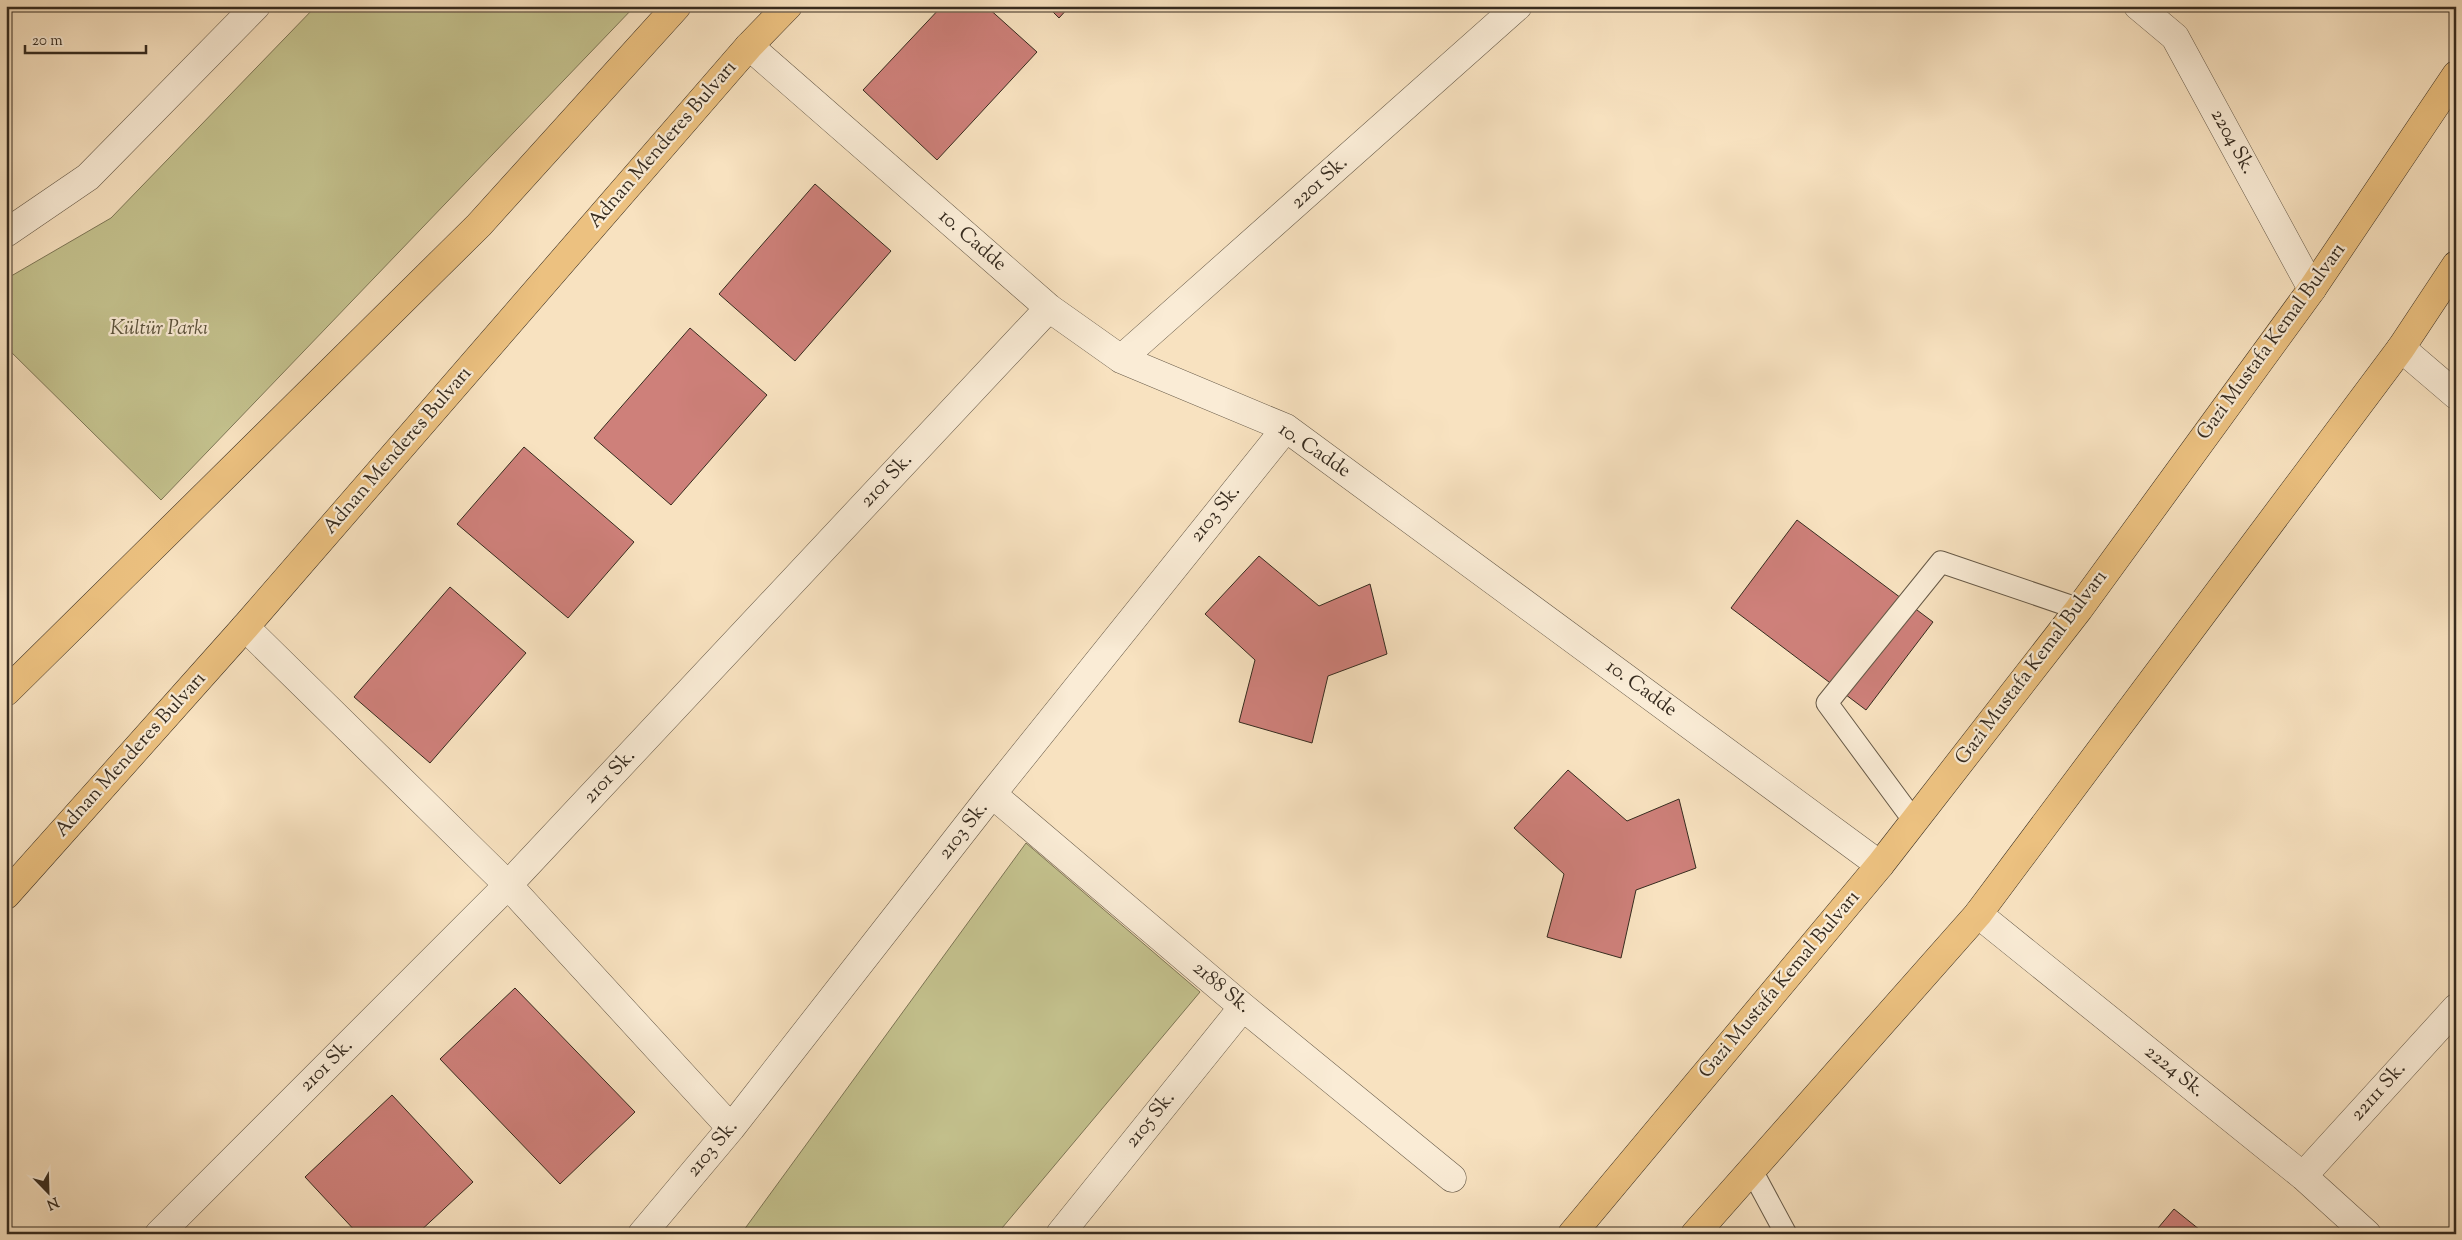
<svg xmlns="http://www.w3.org/2000/svg" width="2462" height="1240" font-family="'Sorts Mill Goudy',serif">
<style>
.green{fill:#c4c28e;stroke:#7d7656}
.building{fill:#ce807a;stroke:#362b1f}
.lines{fill:none;stroke-linecap:round;stroke-linejoin:round}
.lane-casing{stroke:#665947;stroke-width:23}
.street-casing{stroke:#665947;stroke-width:29}
.primary-casing{stroke:#362b1f;stroke-width:29}
.highway-casing{stroke:#362b1f;stroke-width:29}
.lane{stroke:#faecd6;stroke-width:21}
.street{stroke:#faecd6;stroke-width:28}
.primary{stroke:#ecc180;stroke-width:28}
.highway{stroke:#ecc180;stroke-width:28}
.labels{text-anchor:middle;dominant-baseline:central;stroke-width:4.5;stroke-linejoin:round;paint-order:stroke}
.street-label{font-size:20px;fill:#362b1f;stroke:#faecd6}
.park-label{font-size:20px;font-style:italic;fill:#5a513b;stroke:#faecd6}
</style>
<rect width="100%" height="100%" fill="#f8e2c0"/>
<filter id="stains"><feTurbulence type="fractalNoise" baseFrequency=".004" numOctaves="4"/><feColorMatrix values="0 0 0 0 .2 0 0 0 0 .09 0 0 0 0 .02 0 0 0 .5 -.17"/></filter>
<radialGradient id="worn" r=".72"><stop offset=".6" stop-color="#630" stop-opacity="0"/><stop offset="1" stop-color="#630" stop-opacity=".3"/></radialGradient>
<path class="green" d="M316 6H635L161 500 6 347V279L111 218Z
M1026 843 1200 992 997 1234H741Z"/>
<path class="building" d="M942 6H986L1037 52 937 160 863 90Z
M1047 6H1070L1059 18Z
M815 184 891 251 795 361 719 294Z
M690 328 767 395 671 505 594 438Z
M524 447 634 542 568 618 457 524Z
M1797 520 1933 622 1866 710 1731 608Z
M1259 556 1319 606 1370 584 1387 654 1328 676 1312 743 1239 722 1255 660 1205 614Z
M450 587 526 653 430 763 354 697Z
M1568 770 1627 821 1679 799 1696 868 1636 890 1621 958 1547 937 1564 874 1514 828Z
M515 988 635 1112 560 1184 440 1059Z
M392 1095 473 1182 417 1234H358L305 1177Z
M2174 1209 2205 1234H2153Z"/>
<g class="lines">
<defs>
<path id="lane" d="M1914 821 1827 703 1941 562 2079 609
M1751 1169 1786 1234"/>
<path id="street" d="M2138 6 2175 37 2312 289
M749 46 1049 308 1121 359 1286 428 1880 865
M6 233 88 177 256 6
M2401 348 2456 395
M1121 359 1518 6
M245 627 508 885 731 1128
M992 794 1243 1007 1452 1178
M1978 914 2303 1176 2367 1234
M2303 1176 2456 1008
M159 1234 508 885 1049 308
M642 1234 731 1128 992 794 1286 428
M1060 1234 1243 1007"/>
<path id="primary" d="M6 692 479 225 677 6
M6 895 245 627 749 46 788 6"/>
<path id="highway" d="M1572 1234 1880 865 2079 609 2312 289 2456 75
M1695 1234 1978 914 2401 348 2456 265"/>
</defs>
<use href="#lane" class="lane-casing"/>
<use href="#street" class="street-casing"/>
<use href="#primary" class="primary-casing"/>
<use href="#highway" class="highway-casing"/>
<use href="#lane" class="lane"/>
<use href="#street" class="street"/>
<use href="#primary" class="primary"/>
<use href="#highway" class="highway"/>
</g>
<g class="labels">
<g class="street-label">
<text transform="translate(2232 142) rotate(61)">2204 Sk.</text>
<text transform="translate(663 145) rotate(-49)">Adnan Menderes Bulvarı</text>
<text transform="translate(1320 183) rotate(-42)">2201 Sk.</text>
<text transform="translate(972 241) rotate(41)">10. Cadde</text>
<text transform="translate(2272 342) rotate(-54)">Gazi Mustafa Kemal Bulvarı</text>
<text transform="translate(398 451) rotate(-49)">Adnan Menderes Bulvarı</text>
<text transform="translate(1314 451) rotate(34)">10. Cadde</text>
<text transform="translate(887 481) rotate(-47)">2101 Sk.</text>
<text transform="translate(1216 514) rotate(-51)">2103 Sk.</text>
<text transform="translate(2032 668) rotate(-53)">Gazi Mustafa Kemal Bulvarı</text>
<text transform="translate(1641 689) rotate(36)">10. Cadde</text>
<text transform="translate(131 755) rotate(-48)">Adnan Menderes Bulvarı</text>
<text transform="translate(610 777) rotate(-47)">2101 Sk.</text>
<text transform="translate(964 831) rotate(-52)">2103 Sk.</text>
<text transform="translate(1780 985) rotate(-50)">Gazi Mustafa Kemal Bulvarı</text>
<text transform="translate(1221 988) rotate(40)">2188 Sk.</text>
<text transform="translate(327 1066) rotate(-45)">2101 Sk.</text>
<text transform="translate(2174 1072) rotate(39)">2224 Sk.</text>
<text transform="translate(2379 1092) rotate(-48)">22111 Sk.</text>
<text transform="translate(1151 1120) rotate(-51)">2105 Sk.</text>
<text transform="translate(713 1149) rotate(-50)">2103 Sk.</text>
</g>
<g class="park-label">
<text x="159" y="329">Kültür Parkı</text>
</g>
</g>
<rect width="2462" height="1240" fill="none" stroke="#f8e2c0" stroke-width="25"/>
<rect x="8" y="8" width="2447" height="1225" fill="none" stroke="#362b1f" stroke-width="2.5"/>
<rect x="12" y="12" width="2437" height="1215" fill="none" stroke="#362b1f"/>
<g transform="translate(48 1192) rotate(157)" stroke="#faecd6" stroke-width="4" paint-order="stroke">
<path d="M0-4L9 19L0 12L-9 19Z" fill="#362b1f"/>
<text y="-8" font-size="14" font-weight="bold" text-anchor="middle" fill="#362b1f">N</text>
</g>
<path d="M25 45v8h121v-8" fill="none" stroke="#362b1f" stroke-width="2.5"/>
<text x="32" y="45" font-size="15" fill="#362b1f" stroke="#faecd6" stroke-width="4" paint-order="stroke">20 m</text>
<rect width="100%" height="100%" filter="url(#stains)"/>
<rect width="100%" height="100%" fill="url(#worn)"/>
</svg>
